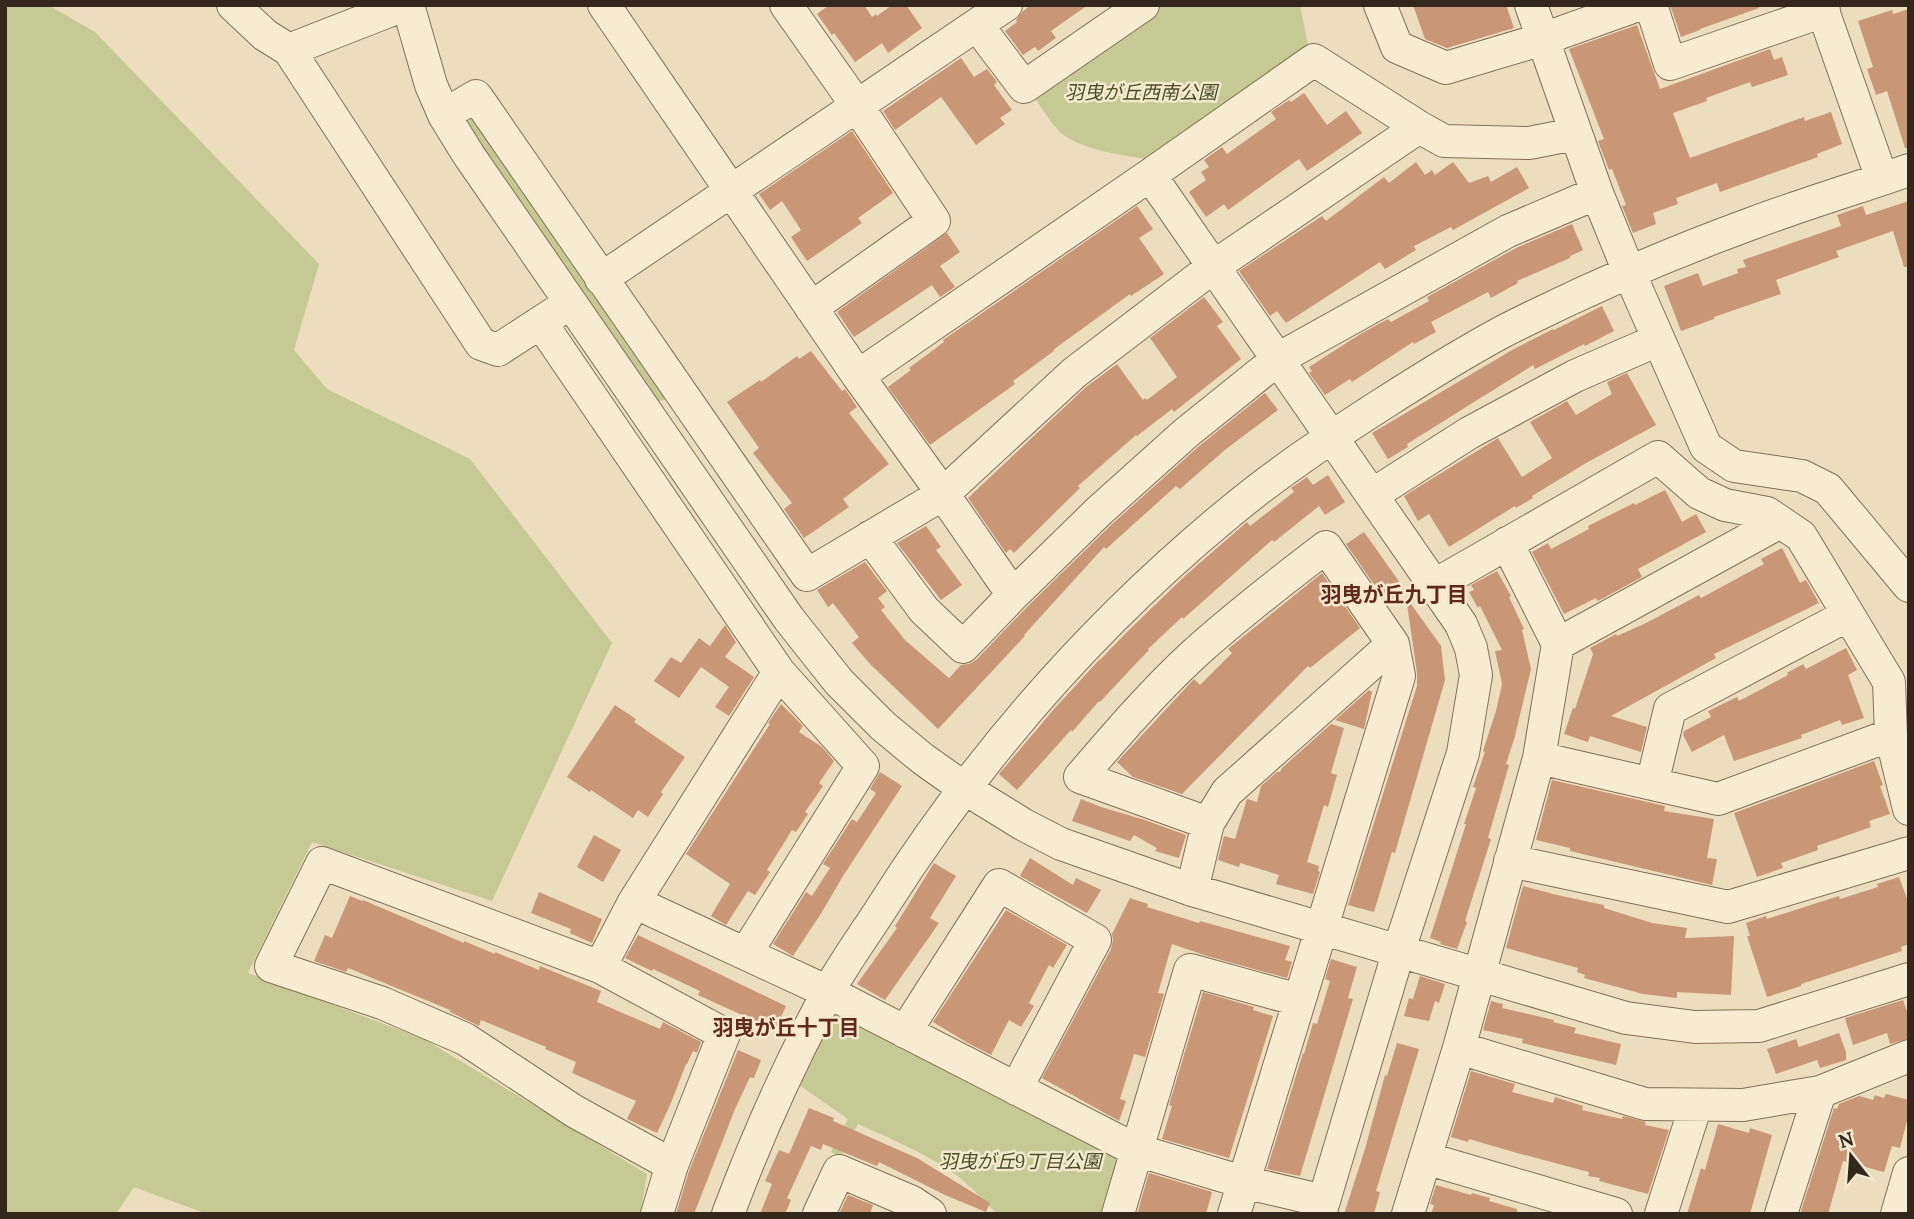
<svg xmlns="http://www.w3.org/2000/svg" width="1914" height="1219" font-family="Lora,'Noto Sans JP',serif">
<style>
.green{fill:#c5c994}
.building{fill:#c99676}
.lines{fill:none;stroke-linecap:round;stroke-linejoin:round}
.minor-casing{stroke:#846e58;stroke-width:34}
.minor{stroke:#f7ebd2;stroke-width:32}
.labels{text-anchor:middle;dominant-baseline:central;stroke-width:5;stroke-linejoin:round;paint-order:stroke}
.park-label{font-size:19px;font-style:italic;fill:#465024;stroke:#f4e8cf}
.neighbourhood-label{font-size:21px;font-weight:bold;fill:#5f291d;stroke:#f4e8cf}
</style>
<rect width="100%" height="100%" fill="#ecddbf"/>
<path class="green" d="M5 5H48L95 32 319 264 294 350 327 389 470 459 612 643 492 901 312 842 248 973 424 1039 647 1174 640 1214H207L134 1187 116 1214H5Z
M1161 5H1300L1308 45 1151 160C1126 156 1075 149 1058 130 1048 119 1041 106 1032 94Z
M475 109 668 389 665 400 652 402 459 121Z
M833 1006 1121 1155 1102 1214H997C984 1201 971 1186 956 1175 927 1154 891 1139 858 1124L841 1157 831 1152 848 1119 795 1082Z"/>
<path class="building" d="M829 5H864L872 17 876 14 877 16 892 5H906L922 28 888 53 882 43 855 62 834 33 832 35 817 14Z
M1031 5H1088L1051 31 1056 38 1038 51 1035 47 1023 55 1005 31 1017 22 1016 20 1023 11Z
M1413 5H1506L1514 28 1447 48 1425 39Z
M1670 5H1758L1759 8 1700 29V30L1681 37Z
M1909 9V148H1905L1887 91 1876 95 1867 69 1873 67 1858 21 1892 10 1893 14Z
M1637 25 1660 89 1770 49 1774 60 1782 57 1788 75 1752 87 1750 82 1706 98 1707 101 1673 113 1690 158 1804 117 1805 121 1831 112 1842 144 1817 154 1818 157 1720 192 1717 183 1676 198 1678 204 1653 213 1656 224 1633 233 1622 206 1626 205 1612 169 1609 170 1598 141 1604 139 1569 49Z
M961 58 974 77 987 69 997 82 994 85 1012 110 1000 118 1005 124 976 145 941 97 895 130 883 111Z
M1304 93 1327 125 1346 111 1362 133 1307 171 1299 159 1228 210 1224 204 1206 217 1189 192 1206 180 1201 172 1209 167 1204 160 1222 147 1227 154 1276 119 1271 112 1289 100 1291 102Z
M852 131 893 193 858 218 862 223 807 261 791 237 801 230 782 201 770 210 759 194Z
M1416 162 1425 175 1432 170 1435 175 1453 162 1469 183 1488 176 1491 182 1517 167 1529 188 1453 230 1451 227 1414 246 1416 250 1385 269 1380 262 1286 323 1277 311 1270 316 1239 271 1322 216 1326 221 1384 177 1389 183Z
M1909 201V267H1904L1893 231 1836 251 1839 257 1776 280 1781 294 1714 317V319L1681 331 1664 286 1698 273 1703 286 1738 273 1737 269 1746 267 1743 260 1841 226 1837 215 1863 206 1866 215Z
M1137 206 1153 229 1139 238 1164 274 1131 296 1130 294 1053 350 1054 351 1013 381 1015 384 930 445 888 387 911 370 909 368 944 342 943 340Z
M1572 224 1583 250 1570 256V258L1517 281 1518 283 1491 298 1488 292 1431 322 1436 332 1414 344 1413 342 1352 382 1350 379 1325 395 1309 373 1312 371 1309 367 1362 333 1388 319 1391 322 1429 301 1427 297 1516 248Z
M947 233 960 252 940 266 955 287 940 297 932 285 854 337 837 312Z
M1204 297 1223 322 1217 326 1241 359 1174 412 1172 409 1137 436 1136 435 1078 486 1080 488 1014 553 1010 549 1006 553 968 498 1086 387 1117 364 1143 400 1145 398 1147 400 1177 377 1150 338Z
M1602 306 1614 331 1585 346 1584 344 1535 369 1533 365 1407 444 1408 447 1388 459 1372 433 1512 350 1553 329 1554 330Z
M811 351 842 391 845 389 857 407 849 413 889 464 843 499 849 507 804 538 784 509 792 503 753 453 759 448 727 402 760 380 761 382 797 356 799 359Z
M1627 373 1656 425 1586 463 1532 496 1533 498 1516 508 1515 506 1449 547 1429 514 1418 521 1404 496 1498 438 1522 477 1552 458 1530 422 1567 401 1576 415 1612 394 1607 382Z
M1265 393 1278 410 1226 449 1180 489 1176 486 1106 549 1104 547 1024 635 1025 636 938 729 870 664 852 643 859 637 833 603 828 607 817 590 865 562 887 591 878 598 885 607 881 610 905 640 949 678 961 665 969 664 976 660 1026 608 1111 525 1198 447Z
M1328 475 1345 502 1325 515 1319 506 1274 542 1272 540 1183 619 1182 617 1148 649 1149 650 1128 672 1100 702 1099 701 1072 732 1071 730 1017 790 999 774 1055 708 1099 660 1101 659 1126 633 1186 575 1247 522 1250 526 1294 492 1291 488 1307 477 1313 485Z
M1665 490 1682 522 1696 514 1706 532 1638 569 1642 577 1598 601 1596 598 1564 614 1532 552 1548 543 1551 549 1589 529 1588 526 1634 503 1635 505Z
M926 526 941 547 936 550 962 585 941 600 897 543Z
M1364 532 1403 587 1401 595 1388 605 1346 544Z
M1782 548 1800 583 1806 580 1819 603 1714 654 1716 658 1611 716 1647 727 1641 752 1590 736 1588 742 1564 734 1573 708 1575 709 1593 654 1590 648 1616 634 1617 636 1646 623 1699 595 1701 598 1764 564 1761 559Z
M1497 571 1511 596 1509 597 1524 629 1522 630 1531 669 1515 736 1506 764 1509 765 1488 838 1491 839 1465 921 1467 922 1457 949 1440 944 1441 942 1430 938 1466 824H1464L1476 788 1473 787 1485 752 1483 751 1496 711 1502 684 1495 651 1502 650 1480 606 1478 608 1469 592 1474 590 1471 585Z
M1322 573 1360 628 1310 668 1308 666 1182 794 1133 777 1117 762 1194 679 1200 685 1232 653 1228 649Z
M1406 597 1441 646 1445 680 1395 853 1392 852 1374 912 1348 905 1417 686V673Z
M725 625 736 642 725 657 754 677 729 716 715 707 729 687 701 667 679 698 654 681 671 657 681 663 699 638 710 646Z
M1846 648 1857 670 1848 675 1864 718 1842 725 1840 720 1801 735 1802 738 1734 761 1724 735 1692 752 1683 735 1684 731 1711 717 1708 711 1737 697 1739 701 1788 675 1787 673 1803 664 1806 669Z
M1369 690 1372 692 1364 729 1335 720Z
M781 704 803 726 799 732 822 747 834 761 819 783 823 786 805 812 808 814 796 832 792 830 767 870 770 872 755 895 748 891 726 925 711 916 730 884 686 854 770 724 768 723Z
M615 705 636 719 634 722 685 757 661 792 663 794 648 817 638 810 633 818 591 790 590 792 567 777Z
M1331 724 1344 728 1331 773 1337 775 1328 807 1324 805 1307 862 1319 866 1318 871 1320 872 1313 894 1276 884 1279 875 1240 863 1239 867 1218 860 1224 836 1235 839 1247 799 1257 802 1261 786 1277 772H1280L1282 768Z
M1874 761 1883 785 1880 786 1890 814 1869 821 1871 827 1817 846 1818 850 1781 863 1783 868 1757 877 1734 813Z
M880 772 902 786 843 876 822 912 793 956 773 944 806 892 812 896 830 868 823 864 852 819 857 822 876 793 870 789Z
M1552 780 1665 806 1664 811 1714 819 1707 858 1717 859 1712 885 1570 851V848L1536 840Z
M1081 799 1101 807 1145 820 1186 835 1179 858 1155 851 1157 848 1134 835 1130 841 1072 821Z
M594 835 621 850 603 882 577 867Z
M1030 858 1073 885 1076 878 1101 890 1087 913 1020 876Z
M934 863 956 876 930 918 939 923 885 1000 857 984 897 928 895 926Z
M1899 877 1909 904V944L1901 947 1902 951 1801 984V986L1767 997 1747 936H1750L1746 923 1766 916 1767 919 1839 896 1840 899 1878 887 1877 884Z
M1523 886 1557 895 1604 905V908L1652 923 1687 928 1685 938 1734 936 1731 995 1677 992V998L1643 994 1584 978 1585 975 1577 972 1578 968 1506 948Z
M539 892 602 919 592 943 570 933 571 929 531 913Z
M350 896 362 901 363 900 464 943V941L495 954V952L539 970 540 966 579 982 601 991 597 1002 660 1029 663 1022 701 1042 697 1053 693 1051 687 1064H686L671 1103 657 1133 627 1119 636 1101 572 1073 576 1062 545 1049 546 1047 481 1020 479 1026 450 1012V1010L348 968 346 972 314 961 325 935 332 938Z
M1130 898 1148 904 1147 907 1199 923 1200 921 1290 946 1285 960 1292 962 1287 978 1207 956 1172 944 1158 993 1164 994 1145 1057 1134 1054 1120 1099 1126 1101 1119 1121 1042 1078 1111 949 1113 940 1112 934Z
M1006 910 1067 945 1053 968 1049 965 1029 1003 1034 1006 1021 1027 1009 1020 991 1055 966 1042 933 1022Z
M638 935 786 1006 775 1030 698 995 700 991 653 969 652 971 625 958Z
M1331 959 1357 967 1348 998 1353 999 1300 1176 1267 1169 1303 1053 1304 1054 1313 1023 1317 1024 1330 981 1325 979Z
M1420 976 1445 984 1439 1003 1435 1001 1429 1021 1404 1016 1409 998 1413 999Z
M1203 992 1254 1007 1253 1010 1273 1016 1229 1158 1162 1139 1172 1106 1169 1105Z
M1903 1000 1909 1017V1038L1890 1044 1887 1033 1853 1045 1845 1018Z
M1491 1001 1503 1004 1502 1008 1554 1020 1553 1022 1576 1028 1574 1033 1621 1044 1616 1065 1522 1043 1523 1039 1483 1030Z
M1839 1033 1846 1052V1060L1820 1068 1817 1060 1776 1074 1767 1049 1796 1039 1799 1047Z
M1397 1043 1419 1049 1376 1191 1380 1192 1374 1214H1344L1365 1149 1385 1075 1387 1076Z
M738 1050 761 1060 754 1078 750 1077 735 1109 694 1214H676L689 1171Z
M1471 1071 1515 1084 1512 1092 1553 1103 1555 1097 1583 1106 1582 1110 1622 1119 1623 1116 1646 1122 1645 1125 1669 1130 1648 1194 1599 1181 1600 1178 1588 1176 1589 1172 1517 1153 1469 1139 1468 1142 1451 1137Z
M1886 1094 1909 1100V1113L1900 1148 1892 1146 1884 1172 1843 1161 1828 1214H1800L1834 1108 1837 1109 1839 1104 1859 1096 1873 1100 1875 1095 1884 1098Z
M809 1108 834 1118 833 1121 917 1158 990 1203 986 1212 945 1195 879 1162 877 1166 823 1144 821 1150 811 1146 787 1198 791 1200 785 1214H760L772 1184 765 1181 779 1150 789 1154Z
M1718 1124 1749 1133 1750 1128 1772 1135 1750 1214H1687L1701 1168 1705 1170Z
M1149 1173 1212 1192 1206 1214H1137Z
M1436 1185 1471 1195 1472 1193 1490 1198 1489 1201 1517 1209V1214H1431L1434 1205 1430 1204Z
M848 1195 873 1205 870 1214H839Z"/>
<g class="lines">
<defs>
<path id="minor" d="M233 5 265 35 289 50 481 344 498 350 558 311
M408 5 431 85 444 115 468 154 789 619 839 682 883 726 923 759 964 788 1024 825 1061 844 1192 890 1626 1018 1695 1027 1759 1026 1909 979
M786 5 858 107 934 221 811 308
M1380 5 1397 47 1446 68 1543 39 1638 5
M1531 5 1597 193 1629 272 1706 447 1734 466 1802 476 1828 489 1909 586
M1651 5 1670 64 1824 11
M1821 5 1882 179
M977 25 1024 87 1143 5
M289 50 404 5
M444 115 476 96 807 575 943 494 858 376 604 5
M1150 175 1461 624 1471 648 1476 675 1463 753 1399 950 1320 1214
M601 279 1006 5
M541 323 779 672 863 766 746 953
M858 376 1150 175 1314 60 1419 127 1444 141 1529 143 1575 134
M1372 495 1469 433 1575 376 1658 340
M870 537 924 610 963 647 1013 595 1098 512 1186 433 1278 359 1508 231 1597 193
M1435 585 1658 457 1699 493 1725 505 1767 513 1801 536 1889 682 1891 735 1909 809
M1013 595 943 494 1074 373 1213 267 1419 127
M1558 644 1780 522
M1539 758 1652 784 1670 709 1848 615
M1652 784 1718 799 1891 735
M1208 823 1080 777C1116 735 1152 693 1193 655 1235 617 1280 582 1326 547L1393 644
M1510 861 1728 907 1909 853
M1192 890 1208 823 1227 792 1393 644 1399 676 1234 1214
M634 902 828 992 1136 1150 1243 1182 1324 1201
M600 967 634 902 779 672
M905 1032 999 885 1095 940 1016 1089
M1459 1048 1645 1104 1743 1105 1820 1092 1909 1056
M1425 1158 1616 1214
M657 1214 672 1165 724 1034 600 967 322 863 271 966 382 1003 465 1039 574 1111 672 1165
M728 1214C756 1139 788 1067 826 996 842 965 864 936 883 906 977 758 1094 624 1230 512 1278 472 1331 437 1384 403 1423 378 1463 353 1504 331 1585 290 1668 254 1753 223 1804 204 1857 188 1909 170
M819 1214 839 1171 912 1202 930 1214
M1118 1214 1190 970 1299 1000
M1408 1214 1459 1048 1539 758 1558 644 1507 543
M1661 1214 1696 1105
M1781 1214 1820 1092
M1897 1214 1909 1173"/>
</defs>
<use href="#minor" class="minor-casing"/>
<use href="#minor" class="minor"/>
</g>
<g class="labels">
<g class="park-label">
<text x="1141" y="92">羽曳が丘西南公園</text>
<text x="1020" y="1161">羽曳が丘9丁目公園</text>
</g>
<g class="neighbourhood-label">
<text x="1394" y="594">羽曳が丘九丁目</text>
<text x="786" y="1027">羽曳が丘十丁目</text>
</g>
</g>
<rect width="1914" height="1219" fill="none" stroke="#34271c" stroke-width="14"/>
<g transform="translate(1851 1156) rotate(343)" stroke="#f4e8cf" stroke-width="5" paint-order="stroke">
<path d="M0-5L12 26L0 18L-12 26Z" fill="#34271c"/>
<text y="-10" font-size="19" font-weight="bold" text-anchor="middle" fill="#34271c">N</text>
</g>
</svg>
